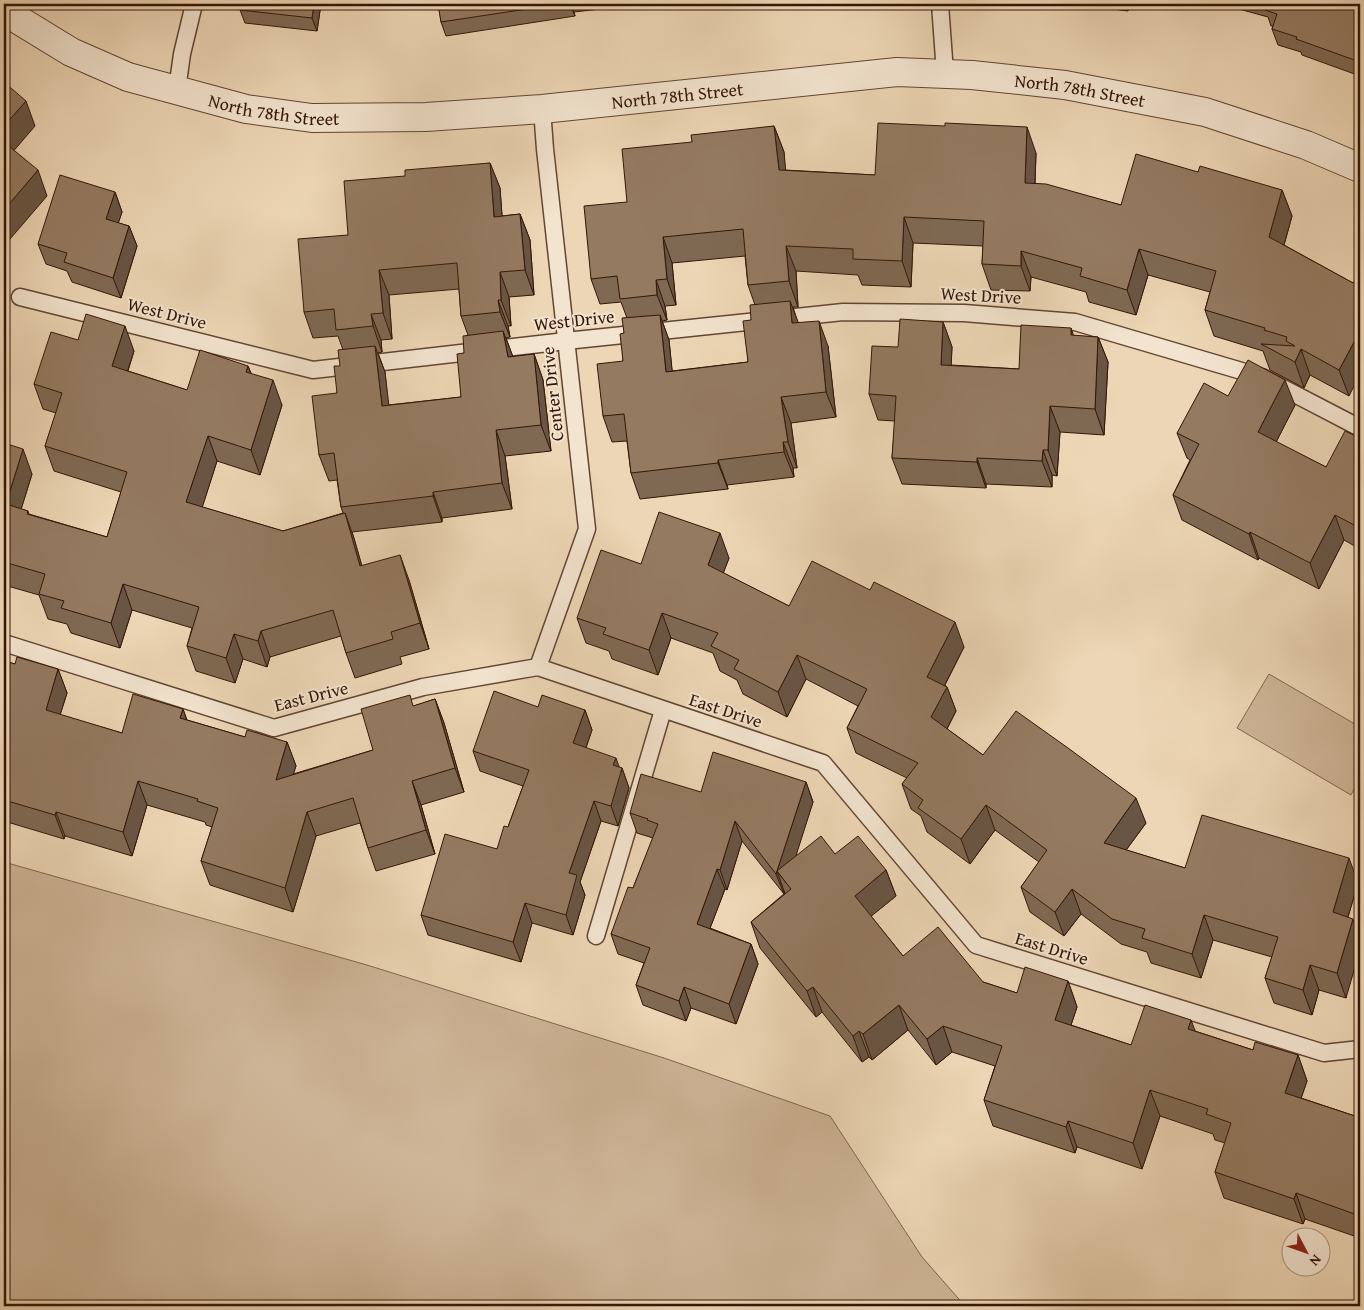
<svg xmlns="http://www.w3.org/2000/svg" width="1364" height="1310" font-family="'Gentium Book Plus',serif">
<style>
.green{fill:#ceb597;stroke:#81664f}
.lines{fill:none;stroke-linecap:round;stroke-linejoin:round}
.service-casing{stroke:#624632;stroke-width:19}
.tertiary-casing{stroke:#624632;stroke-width:30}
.service{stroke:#f3e4cf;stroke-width:16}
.tertiary{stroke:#f3e4cf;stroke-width:28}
.wall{fill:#7f6953;stroke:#341607;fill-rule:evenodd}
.shaded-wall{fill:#685544;stroke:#341607}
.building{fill:#947a61;stroke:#341607}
.labels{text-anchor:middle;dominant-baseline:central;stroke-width:4;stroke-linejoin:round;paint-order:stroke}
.street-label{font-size:18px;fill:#341607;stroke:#f3e4cf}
</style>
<rect width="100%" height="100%" fill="#edd6b5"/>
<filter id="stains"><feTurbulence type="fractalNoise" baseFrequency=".004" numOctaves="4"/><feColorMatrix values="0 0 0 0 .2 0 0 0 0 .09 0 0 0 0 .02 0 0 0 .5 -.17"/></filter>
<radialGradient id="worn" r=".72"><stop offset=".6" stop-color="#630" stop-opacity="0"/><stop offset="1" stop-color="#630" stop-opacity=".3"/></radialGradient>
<path class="green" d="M1269 674 1360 727V778L1351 795 1237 728Z
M4 862 367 965 664 1058 830 1116 922 1257 965 1306H4Z"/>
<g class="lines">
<defs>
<path id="service" d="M940 4 945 73
M177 90 182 54 194 4
M20 297 313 370 566 341 843 312 964 313 1075 322 1262 377 1360 428
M4 643 274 728 423 687 538 667 823 763 976 945 1324 1053 1360 1049
M538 667 587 529 545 149 542 109
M596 936 663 710"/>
<g id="tertiary">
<path id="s1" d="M4 11 71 52 128 77 246 109 312 118 426 117 542 109 897 72 972 75 1065 85 1205 112 1306 145 1360 168"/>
</g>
</defs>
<use href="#service" class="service-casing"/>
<use href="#tertiary" class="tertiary-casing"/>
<use href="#service" class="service"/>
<use href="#tertiary" class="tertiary"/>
</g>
<path class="wall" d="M321 4 317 31 245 23 240 10Z
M434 4H608L609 8 574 12 575 16 446 36 441 22 439 7 436 8Z
M1075 4H1129L1128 11Z
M1228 4H1360V76L1302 55 1301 52 1278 45 1272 29 1273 26H1271L1268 17 1228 6Z
M774 126 784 152 785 170 875 175 1036 153 1035 183 1121 205 1198 172 1282 190 1292 216 1284 245 1353 283 1349 396 1310 375 1304 388 1270 370 1263 351 1214 336 1205 310 1210 292 1148 275 1136 315 1089 302 1086 292 1031 277 1030 291 991 290 982 264 983 246 913 243 911 287 862 285 858 275 796 271 798 307H793L798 323 828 346 836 417 791 423 797 468H793L794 477 727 485 728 489 640 499 631 473 627 441 612 442 603 416 623 361 624 333 627 318 621 302 600 304 591 279 627 202 692 142ZM745 256 748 285 755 305 751 320 748 362 672 371 669 340 662 321 667 320 665 306 676 305 672 263Z
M490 163 500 188 502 216 520 214 530 240 534 295 509 297 511 326H508L510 337 506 338 513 357 534 354 543 380 551 451 505 456 512 509 442 518V522L352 532 362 566 409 580 429 649 400 657 402 664 355 678 346 653 341 636 270 657 267 667 243 659 235 683 196 671 187 646 192 628 132 610 120 648 71 633 67 624 48 619 39 595 4 585V443L32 474 21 509 28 511 29 514 107 537 121 492 54 471 45 446 56 413 43 409 34 384 78 340 134 351 128 371 187 390 248 366 251 373 282 405 260 475 217 461 202 507 283 531 343 513 341 507 337 480 329 481 319 455 337 393 340 366 343 350 338 336 313 338 304 312 348 235 405 176ZM459 289 461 316 468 335 464 353 461 397 388 405 385 372 378 353 382 352 381 340 392 339 389 295Z
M115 192 122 212 118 223 129 226 137 246 121 298 72 282 67 271 46 264 38 244Z
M943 322 952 347 951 365 1019 369 1074 336 1098 337 1108 362 1104 435 1060 432 1057 476 1052 475V487L986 484V488L902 484 892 458 895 421 878 420 869 394 898 347Z
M1228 396 1295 405 1276 442 1326 467 1360 438V549L1344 540 1319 589 1259 558 1258 560 1182 520 1173 495 1190 460 1187 458 1177 433Z
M729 558 723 573 789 606 964 647 945 685 947 687 956 711 947 729 983 755 1146 823 1126 850 1185 868 1358 883 1348 917 1346 998 1319 990 1312 1015 1274 1003 1265 978 1272 957 1213 940 1201 978 1151 963 1147 952 1121 944 1081 914 1064 936 1030 912 1021 887 1039 862 995 830 970 864 927 832 921 816 911 809 902 784 907 778 856 753 847 728 858 706 806 679 787 717 743 694 737 680 720 671 713 653 671 638 658 675 612 659 609 651 586 643 577 618 641 564Z
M4 661 15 664 58 669 67 693 60 715 122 733 183 709 187 720 245 737 287 742 296 766 293 774 373 750 414 706 435 699 444 723 464 792 421 805 435 854 376 871 368 848 360 823 316 836 293 912 210 885 201 861 212 827 206 825 205 822 147 805 132 856 65 836 64 839 4 821Z
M538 707 585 710 592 730 586 748 619 767 622 768 629 788 618 826 601 821 580 882 585 895 573 935 532 923 521 962 428 935 421 915 497 849 508 827 523 786 480 771 473 751Z
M806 782 813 802 795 857 835 854 886 870 896 896 871 916 903 956 1017 993 1068 981 1077 1007 1071 1025 1131 1045 1195 1031 1253 1050 1298 1055 1307 1081 1301 1098 1358 1117 1360 1109V1238L1305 1219 1303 1224 1224 1198 1215 1172 1225 1143 1215 1140 1213 1134 1160 1116 1142 1169 1077 1147 1075 1153 993 1126 984 1100 995 1066 952 1052 936 1065 908 1030 872 1060 869 1057 862 1062 822 1012 816 1017 760 948 751 922 785 893 784 891V894L742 841 727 890 725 889 710 928 751 944 758 964 736 1024 691 1008 686 1021 643 1005 636 985 644 963 618 954 611 934 633 888 653 838 637 833 630 813 701 792Z"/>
<path class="shaded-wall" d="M314 4H321L317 31 312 18Z
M570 4H571L575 16Z
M1126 4H1129L1128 11Z
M26 101 35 126 5 161 4 158V126Z
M774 126 784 152 788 196 779 170Z
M1027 127 1036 153 1034 209 1025 183Z
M490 163 500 188 504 242 494 217Z
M38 170 47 196 4 246V210Z
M1282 190 1292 216 1279 263 1269 237Z
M115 192 122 212 113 239 106 219Z
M520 214 530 240 534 295 525 270Z
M904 217 913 243 911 287 902 261Z
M129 226 137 246 121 298 113 278Z
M663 237 672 263 676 305 667 279Z
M786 246 796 271 798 307 789 281Z
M1139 249 1148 275 1136 315 1127 290Z
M1021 251 1031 277 1030 291 1021 266Z
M379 270 389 295 392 339 383 313Z
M500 272 509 297 511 326 501 300Z
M656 280 665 306 667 320 657 295Z
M498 300 508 326 510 337 500 312Z
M790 301 800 327 792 323Z
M371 314 381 340 382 352 373 326Z
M660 315 669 340 675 398 666 372Z
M819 321 828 346 836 417 826 392Z
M943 322 952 347 950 391 941 365Z
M125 326 134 351 121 391 112 366Z
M1071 328 1080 354 1071 335Z
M503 331 513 357H508Z
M1360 331V374L1349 396 1339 370Z
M1098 337 1108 362 1104 435 1095 409Z
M375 346 385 372 392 432 382 406Z
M1301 349 1310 375 1304 388 1295 362Z
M534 354 543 380 551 451 541 425Z
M248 366 257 391 246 372Z
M273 380 282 405 260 475 251 450Z
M1285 380 1295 405 1268 458 1258 432Z
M781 397 791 423 797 468 788 442Z
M1050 406 1060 432 1057 476 1048 450Z
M496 430 505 456 512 509 502 483Z
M208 436 217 461 196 527 186 502Z
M783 442 793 468 794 477 784 452Z
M23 449 32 474 15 529 6 504Z
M1043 450 1052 475V487L1042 461Z
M977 458 986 484V488L977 462Z
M718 460 727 485 728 489 718 463Z
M433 492 442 518V522L433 496Z
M345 513 354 538 369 592 360 566Z
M1335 515 1344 540 1319 589 1310 563Z
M1250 532 1259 558 1258 560 1249 534Z
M720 533 729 558 717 590 708 565Z
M400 555 409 580 429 649 420 623Z
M123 584 132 610 120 648 111 623Z
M662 613 671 638 658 675 649 650Z
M955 622 964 647 936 702 927 677Z
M261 631 270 657 267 667 258 641Z
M234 634 243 659 235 683 226 658Z
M797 655 806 679 787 717 778 692Z
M58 669 67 693 54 734 46 710Z
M947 687 956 711 940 742 931 717Z
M435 699 444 723 464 792 455 768Z
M183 709 191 733 180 718Z
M585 710 592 730 580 763 573 743Z
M287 742 296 766 284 804 276 780Z
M616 758 621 772 622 768 629 788 618 826 611 806 613 765Z
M138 781 147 805 132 856 123 832Z
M412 781 421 805 435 854 426 830Z
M806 782 813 802 787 884 777 871Z
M1136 798 1146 823 1113 868 1104 843Z
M594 801 601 821 580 882 585 895 573 935 566 915 569 873Z
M986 805 995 830 970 864 961 839Z
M56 812 65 836 64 839 55 815Z
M307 812 316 836 293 912 285 888Z
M735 821 742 841 727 890 720 870Z
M1349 858 1358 883 1342 937 1333 912Z
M717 869 725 889 704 944 697 924Z
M886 870 896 896 864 922 855 896Z
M777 871 784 891V894L776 874Z
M1072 889 1081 914 1064 936 1055 912Z
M525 903 532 923 521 962 513 942Z
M1204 915 1213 940 1201 978 1192 954Z
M1353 919 1360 938V950L1346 998 1337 973Z
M751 944 758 964 736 1024 729 1004Z
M1310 965 1319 990 1312 1015 1303 990Z
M1068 981 1077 1007 1064 1046 1055 1020Z
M684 987 691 1008 686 1021 679 1001Z
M813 987 822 1012 816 1017 807 991Z
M899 1005 908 1030 872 1060 863 1034Z
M1191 1020 1201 1046 1188 1029Z
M943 1026 952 1052 936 1065 927 1039Z
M859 1031 869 1057 862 1062 853 1036Z
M1298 1055 1307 1081 1294 1119 1285 1093Z
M1150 1090 1160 1116 1142 1169 1133 1143Z
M1068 1121 1077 1147 1075 1153 1066 1127Z
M1296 1193 1305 1219 1303 1224 1294 1199Z"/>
<path class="building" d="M241 4H314L312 18 240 10Z
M438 4H560L441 22Z
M1267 4H1360V62L1296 39 1297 37 1272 29 1277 14 1265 10Z
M4 82 26 101 4 126Z
M878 123 945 126V123L1027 127 1025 183 1046 184 1121 205 1136 154 1198 172 1200 166 1282 190 1269 237 1353 283 1360 271V331L1339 370 1301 349 1295 362 1261 344 1295 346 1286 341 1287 337 1264 330 1265 328 1205 310 1216 271 1139 249 1127 290 1080 276 1082 268 1021 251V266L982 264 984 221 904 217 902 261 853 259V249L786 246 789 281 748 285 743 229 663 237 667 279 656 280 657 295 620 299 617 276 591 279 584 206 627 202 622 149 692 142 691 135 774 126 779 170 875 175Z
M4 142 38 170 4 210Z
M490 163 494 217 520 214 525 270 500 272 501 300H498L500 312 461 316 457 263 379 270 383 313 371 314 373 326 336 330 334 309 304 312 298 239 348 235 344 181 405 176V170Z
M60 175 115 192 106 219 129 226 113 278 64 262 67 253 38 244Z
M790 301 792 323 819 321 826 392 781 397 788 442H783L784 452 718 460V463L631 473 624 414 603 416 597 364 623 361 620 334 624 333 622 318 660 315 666 372 748 362 743 321 751 320 750 305Z
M86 314 125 326 112 366 187 390 200 350 248 366 246 372 273 380 251 450 208 436 186 502 283 531 345 513 360 566 400 555 420 623 391 632 393 639 346 653 333 610 261 631 258 641 234 634 226 658 187 646 199 607 123 584 111 623 61 608 64 601 39 594 45 574 4 562V443L23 449 6 504 28 511 27 514 107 537 127 472 45 446 62 393 34 384 51 332 78 340Z
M900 319 943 322 941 365 1019 369 1021 325 1071 328V335L1098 337 1095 409 1050 406 1048 450H1043L1042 461 977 458V462L892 458 896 396 869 394 872 346 898 347Z
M503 331 508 357 534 354 541 425 496 430 502 483 433 492V496L341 507 334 453 319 455 312 396 337 393 334 366H340L338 350 375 346 382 406 461 397 457 354 464 353 463 336Z
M1248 360 1285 380 1258 432 1326 467 1345 431 1360 438V528L1335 515 1310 563 1250 532 1249 534 1173 495 1199 444 1177 433 1204 383 1228 396Z
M659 512 720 533 708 565 789 606 812 561 870 590 874 582 955 622 927 677 947 687 931 717 983 755 1016 711 1068 748 1136 798 1104 843 1185 868 1202 815 1349 858 1333 912 1353 919 1337 973 1310 965 1303 990 1265 978 1278 937 1204 915 1192 954 1142 938 1145 929 1112 919 1072 889 1055 912 1021 887 1047 850 986 805 961 839 918 808 923 800 902 784 918 763 847 728 867 689 797 655 778 692 734 669 739 660 711 646 718 633 662 613 649 650 603 634 606 628 577 618 601 550 641 564Z
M17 657 58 669 46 710 122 733 133 694 183 709 180 718 245 737 247 730 287 742 276 780 373 750 361 709 410 695 413 706 435 699 455 768 412 781 426 830 368 848 353 798 307 812 285 888 201 861 218 808 197 801 198 799 138 781 123 832 56 812 55 815 4 800V661L15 664Z
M494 691 538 707 542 695 585 710 573 743 616 758 613 765 622 768 611 806 594 801 569 873 577 875 566 915 525 903 513 942 421 915 445 834 497 849 504 826 508 827 529 770 473 751Z
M713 752 806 782 776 874 735 821 720 870 717 869 697 924 751 944 729 1004 684 987 679 1001 636 985 650 948 611 934 628 887 633 888 658 824 647 820 648 819 630 813 641 774 701 792Z
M821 836 835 854 858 836 886 870 855 896 903 956 938 927 983 982 1017 993 1025 967 1068 981 1055 1020 1131 1045 1145 1005 1191 1020 1188 1029 1253 1050 1255 1042 1298 1055 1285 1093 1358 1117 1360 1109V1216L1296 1193 1294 1199 1215 1172 1231 1123 1206 1114 1208 1109 1150 1090 1133 1143 1068 1121 1066 1127 984 1100 1002 1046 943 1026 927 1039 899 1005 863 1034 859 1031 853 1036 813 987 807 991 751 922 791 889 777 871Z"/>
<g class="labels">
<g class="street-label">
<text stroke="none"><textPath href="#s1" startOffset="1101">North 78th Street</textPath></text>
<text stroke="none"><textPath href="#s1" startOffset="696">North 78th Street</textPath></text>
<text stroke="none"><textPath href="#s1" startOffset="291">North 78th Street</textPath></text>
<text transform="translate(981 295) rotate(3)">West Drive</text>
<text transform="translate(167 313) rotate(14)">West Drive</text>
<text transform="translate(574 320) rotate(-6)">West Drive</text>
<text transform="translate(552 394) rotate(-96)">Center Drive</text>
<text transform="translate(311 696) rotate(-14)">East Drive</text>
<text transform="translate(726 710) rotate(18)">East Drive</text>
<text transform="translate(1052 948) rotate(17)">East Drive</text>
</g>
</g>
<rect width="1364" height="1310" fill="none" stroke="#edd6b5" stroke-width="20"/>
<rect x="5" y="5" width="1354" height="1300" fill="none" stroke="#341607" stroke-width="2.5"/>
<rect x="10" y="10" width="1344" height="1290" fill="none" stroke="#341607"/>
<g transform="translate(1306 1252) rotate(131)"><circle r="24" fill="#f3e4cf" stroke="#a7927f"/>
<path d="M0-4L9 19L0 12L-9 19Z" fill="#8f2418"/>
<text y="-8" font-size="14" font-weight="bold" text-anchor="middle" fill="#341607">N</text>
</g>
<rect width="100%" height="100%" filter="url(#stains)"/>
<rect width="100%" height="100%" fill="url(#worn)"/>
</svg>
